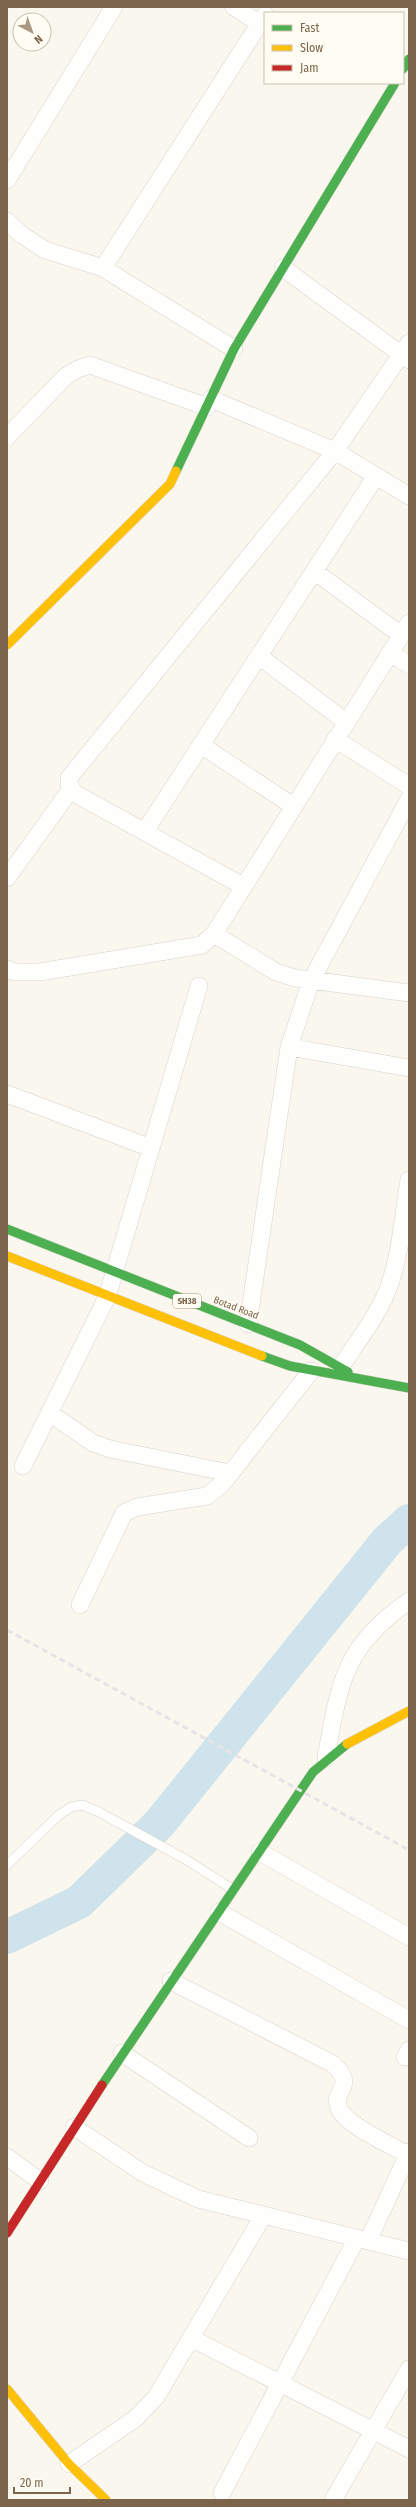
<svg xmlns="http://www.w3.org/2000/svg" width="416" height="2507" font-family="'Fira Sans Condensed',sans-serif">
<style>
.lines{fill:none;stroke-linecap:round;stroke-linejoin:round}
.river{stroke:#cfe3ec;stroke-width:34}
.lane-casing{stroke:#d8d3ca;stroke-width:10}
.street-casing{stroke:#d8d3ca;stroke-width:18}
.fast-casing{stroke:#d8d3c9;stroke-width:10}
.slow-casing{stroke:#d8d3c9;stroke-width:10}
.jam-casing{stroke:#d8d3c9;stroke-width:10}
.lane{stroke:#fefefd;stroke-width:9}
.street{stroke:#fefefd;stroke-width:17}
.fast{stroke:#4caf50;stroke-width:9}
.slow{stroke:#ffc107;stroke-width:9}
.jam{stroke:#c62828;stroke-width:9}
.rail{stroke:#e7e3e6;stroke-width:3;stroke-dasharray:6 4;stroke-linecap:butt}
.labels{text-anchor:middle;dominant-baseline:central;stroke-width:3;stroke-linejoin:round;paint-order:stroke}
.shield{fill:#fffcf3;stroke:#a3927d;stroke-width:1}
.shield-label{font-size:9px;font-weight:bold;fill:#7c654b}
.street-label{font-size:10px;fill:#7c654b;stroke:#fffcf3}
</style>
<rect width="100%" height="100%" fill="#faf7ef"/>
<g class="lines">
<path class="river" d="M7 1937 79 1902 159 1824 387 1541 409 1521"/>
<defs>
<path id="lane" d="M7 1865 59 1815 71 1807 82 1805 97 1811 185 1859 234 1890"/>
<path id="street" d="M234 7 260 24
M7 180 114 7
M7 221 22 235 45 250 103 268 234 349
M103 268 265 15
M283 268 409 360
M211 399 335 451 409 496
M7 437 66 376 78 369 90 365 207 407
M314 571 401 635
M390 653 409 665
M259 656 346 722
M335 739 409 786
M201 745 293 806
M145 831 376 476
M7 878 71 789
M243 886 74 793 69 784V778L335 451 409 343
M214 934 276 972 295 978 409 993
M7 969 15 972H40L202 945 214 934 409 623
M289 1047 409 1068
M7 1094 151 1148
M248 1324 289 1047 311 981 409 799
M340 1368C357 1342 377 1317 388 1289 401 1255 403 1215 409 1180
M51 1414 93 1443 110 1449 230 1473
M23 1466 107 1297 199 986
M80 1605 124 1513 137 1507 207 1496 222 1484 311 1371
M326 1758C339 1685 343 1646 409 1601
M260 1852 409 1937
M219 1912 409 2020
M171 1981 333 2064C358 2087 331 2089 339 2108 345 2125 391 2145 408 2155
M122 2053 249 2138
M405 2057 409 2050
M74 2127 143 2173 198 2199 409 2251
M7 2157 40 2181
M368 2241 409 2152
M191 2338 409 2449
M69 2464 136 2418 156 2397 263 2216
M222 2493 357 2238
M333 2500 409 2369"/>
<path id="fast" d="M403 69 409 59
M176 471 234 349 395 83
M7 1229 300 1345 348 1372
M262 1356 290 1366 409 1388
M102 2085 313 1772 347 1744"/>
<path id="slow" d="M7 645 170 484 176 471
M7 1256 262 1356
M347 1744 409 1711
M7 2389 69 2464 106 2500"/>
<path id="jam" d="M7 2233 102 2085"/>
</defs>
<use href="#lane" class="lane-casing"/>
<use href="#street" class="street-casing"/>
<use href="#fast" class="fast-casing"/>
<use href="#slow" class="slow-casing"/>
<use href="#jam" class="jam-casing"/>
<use href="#lane" class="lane"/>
<use href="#street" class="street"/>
<use href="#fast" class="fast"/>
<use href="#slow" class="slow"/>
<use href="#jam" class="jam"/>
<path class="rail" d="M7 1630 409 1850"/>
</g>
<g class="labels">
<rect class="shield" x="173" y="1294" width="28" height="14" rx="3"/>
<g class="shield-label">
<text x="187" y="1301">SH38</text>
</g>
<g class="street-label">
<text transform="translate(236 1308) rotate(21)">Botad Road</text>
</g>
</g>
<rect width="416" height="2507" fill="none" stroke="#7c654b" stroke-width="16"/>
<rect x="264" y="12" width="140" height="72" fill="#fffcf3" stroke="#cbc0b0"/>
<rect x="272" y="25" width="20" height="6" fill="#4caf50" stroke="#cbc0b0"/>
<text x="300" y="32" font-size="12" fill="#7c654b">Fast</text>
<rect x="272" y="45" width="20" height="6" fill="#ffc107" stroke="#cbc0b0"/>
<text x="300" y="52" font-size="12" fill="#7c654b">Slow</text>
<rect x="272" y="65" width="20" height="6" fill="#c62828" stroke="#cbc0b0"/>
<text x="300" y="72" font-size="12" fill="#7c654b">Jam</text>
<g transform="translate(32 32) rotate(139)"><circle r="19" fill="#fffcf3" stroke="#cbc0b0"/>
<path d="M0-3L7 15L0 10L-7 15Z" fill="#a89884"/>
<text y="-6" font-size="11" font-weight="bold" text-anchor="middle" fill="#7c654b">N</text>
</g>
<path d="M14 2487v6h56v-6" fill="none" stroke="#7c654b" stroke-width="2"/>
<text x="20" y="2487" font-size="12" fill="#7c654b" stroke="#fffcf3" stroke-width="3" paint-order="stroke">20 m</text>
</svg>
